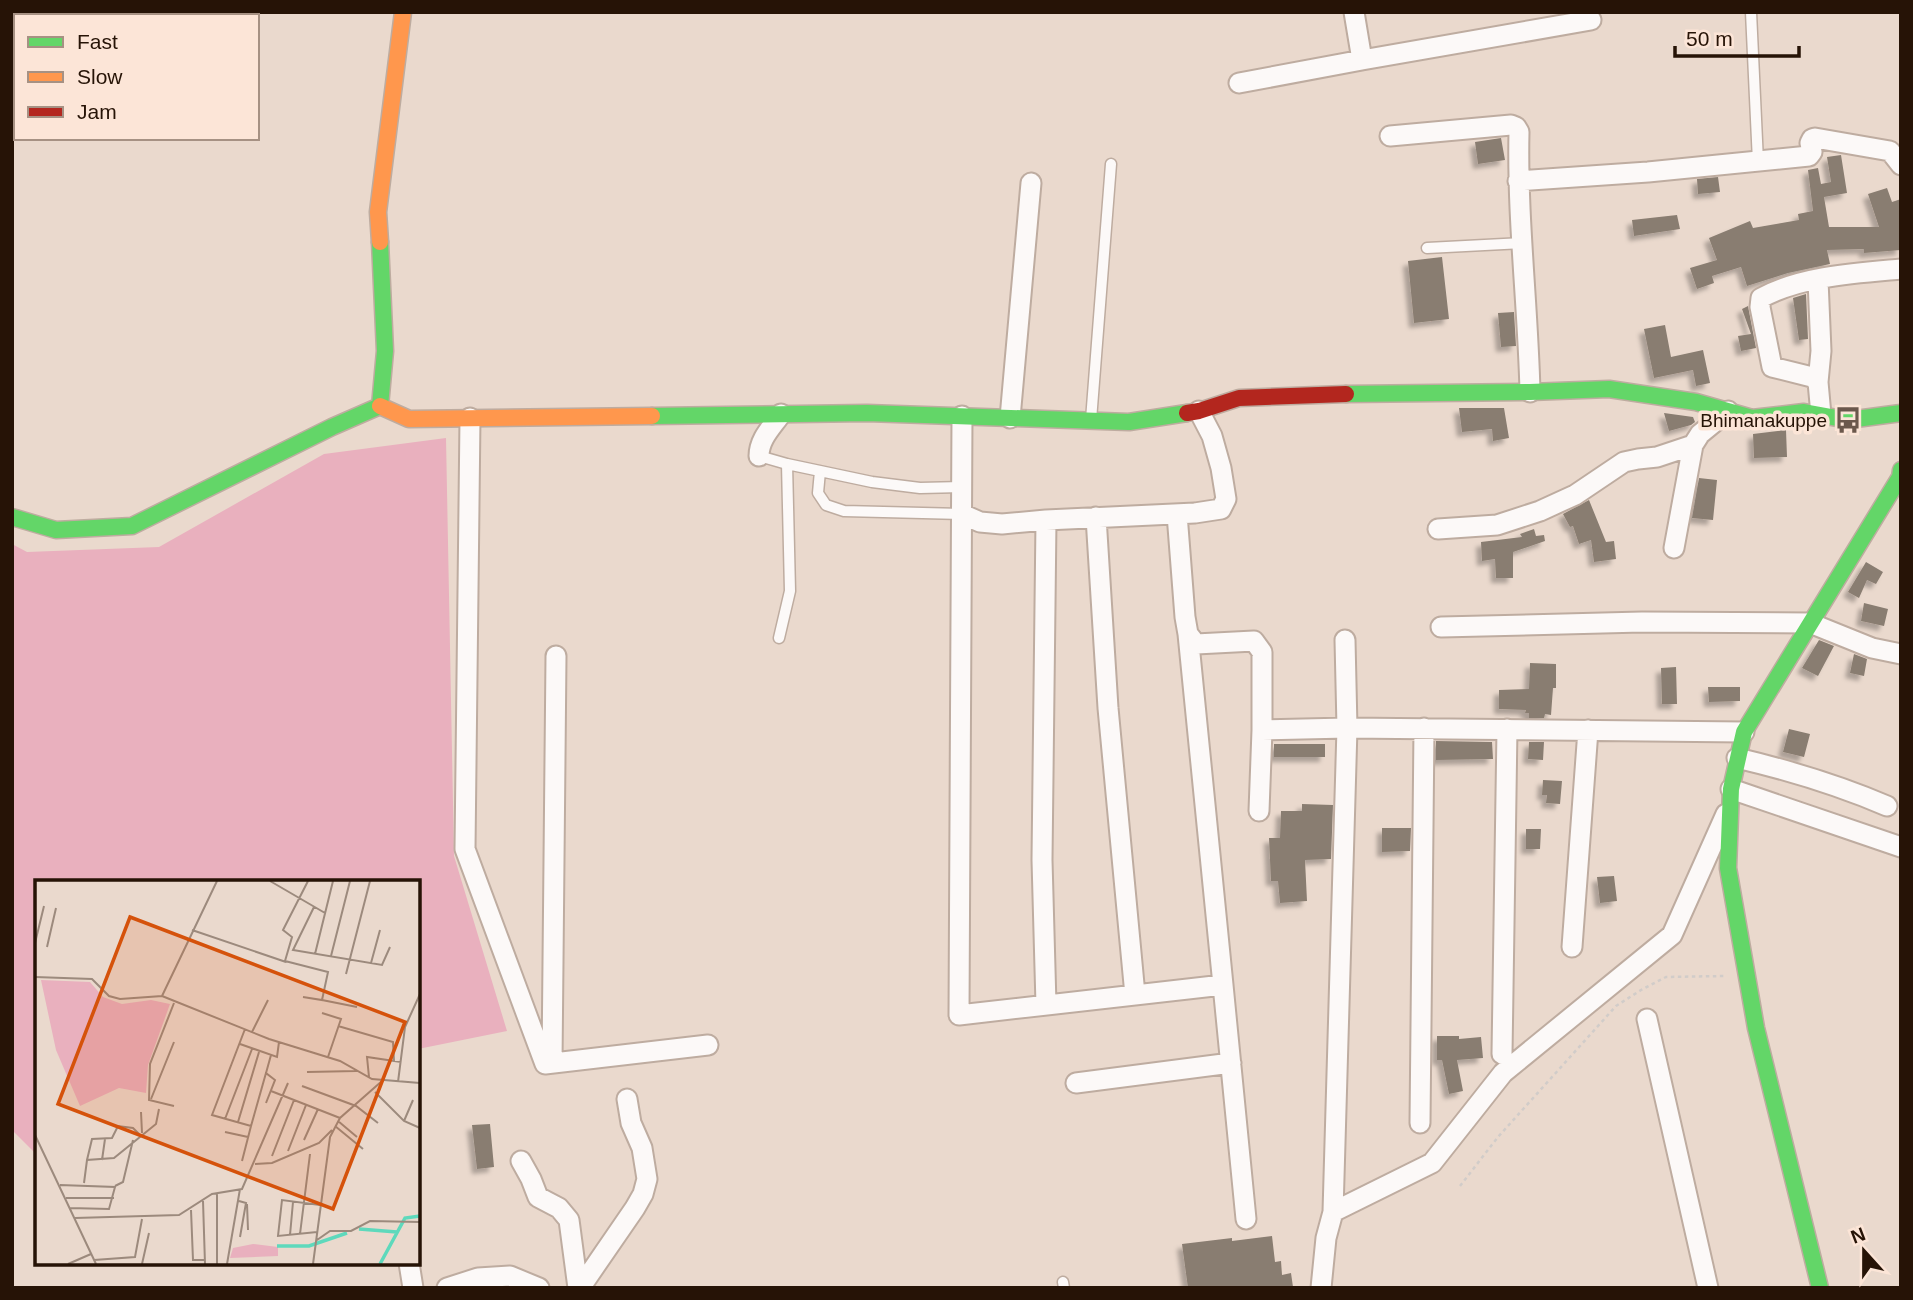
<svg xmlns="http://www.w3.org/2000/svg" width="1913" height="1300" font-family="Arial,sans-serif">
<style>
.green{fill:#e9b0be}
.building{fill:#897d71;filter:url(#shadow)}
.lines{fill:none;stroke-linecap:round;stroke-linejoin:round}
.lane-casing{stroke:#beaca0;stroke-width:13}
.street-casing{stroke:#beaca0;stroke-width:23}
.fast-casing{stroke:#beaca0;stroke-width:19}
.slow-casing{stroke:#beaca0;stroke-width:19}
.jam-casing{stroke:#beaca0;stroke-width:19}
.path{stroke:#d1ccc9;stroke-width:2.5;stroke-dasharray:3.5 3.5;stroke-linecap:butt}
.lane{stroke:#fcf9f8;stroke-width:10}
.street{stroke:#fcf9f8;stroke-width:19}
.fast{stroke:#63d668;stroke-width:16}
.slow{stroke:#ff974d;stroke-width:16}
.jam{stroke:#b3261e;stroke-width:16}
.labels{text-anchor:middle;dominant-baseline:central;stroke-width:7;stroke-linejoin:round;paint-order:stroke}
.poi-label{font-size:19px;fill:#261306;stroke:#fce5d7;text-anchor:end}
.inset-river{fill:none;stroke:#5ed9bc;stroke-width:3.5}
.inset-road{fill:none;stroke:#9c8a7d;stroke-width:2}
.view{fill:#d5520b;fill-opacity:0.15;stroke:#d5520b;stroke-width:3.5}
.inset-edge{fill:none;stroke:#261306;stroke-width:3.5}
</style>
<defs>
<filter id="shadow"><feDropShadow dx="-5" dy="5" stdDeviation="2" flood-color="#0004"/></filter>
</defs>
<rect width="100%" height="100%" fill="#ead9cd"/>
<path class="green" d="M446 438 454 856 507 1031 418 1049V882H37V1155L12 1130V544L27 552 159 547 324 454Z"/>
<path class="building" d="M1501 138 1505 160 1478 164 1475 142Z
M1841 155 1847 193 1824 197 1829 227H1879L1868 194 1887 188 1892 202 1901 199V250L1864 253V249L1827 250 1830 264 1788 273 1747 286 1741 267 1712 276 1714 283 1697 289 1690 268 1717 260 1709 238 1750 221 1753 228 1799 220 1798 214 1813 211 1808 170 1818 168 1821 184 1831 182 1827 157Z
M1718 177 1720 192 1698 194 1697 179Z
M1677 215 1680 229 1634 236 1632 220Z
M1442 257 1449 319 1414 323 1408 261Z
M1806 294 1808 339 1799 340 1793 298Z
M1748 306 1756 348 1741 351 1738 336 1751 334 1742 309Z
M1514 312 1516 346 1501 347 1498 313Z
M1665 325 1671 357 1703 350 1710 383 1696 386 1693 370 1654 378 1644 329Z
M1459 408H1504L1509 438 1493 441 1492 429 1462 432Z
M1664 413 1693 417 1695 422 1691 425 1669 431Z
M1786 430 1787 457 1754 458 1753 434Z
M1699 478 1717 480 1713 520 1692 518Z
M1589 500 1606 542 1614 541 1616 559 1594 562 1591 540 1579 544 1573 526 1570 527 1563 514Z
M1534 529 1536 536 1544 535 1545 541 1513 552V578H1496L1495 559 1482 561 1481 542 1522 537 1520 534Z
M1866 562 1883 572 1876 584 1867 580 1859 598 1848 592Z
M1864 603 1888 609 1884 626 1861 621Z
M1819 640 1834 646 1818 676 1802 668Z
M1854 654 1867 659 1864 676 1850 673Z
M1530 663 1556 664V688H1553L1551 715 1545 714 1544 718H1529V713H1525L1526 710 1499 709V690L1529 689Z
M1676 667 1677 704H1662L1661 668Z
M1708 687H1740V701L1709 702Z
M1789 729 1810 734 1804 757 1783 752Z
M1436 741 1492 742 1493 759 1436 760Z
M1529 742H1544L1543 760 1528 759Z
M1274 744H1325V757H1274Z
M1543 780 1562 781 1560 804 1546 803 1547 795H1542Z
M1302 804 1333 805 1331 859 1305 860 1307 901 1280 903 1278 881H1271L1269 838H1280L1281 811H1302Z
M1382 828H1411L1410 851 1382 852Z
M1526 829H1541L1540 849H1526Z
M1614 876 1617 901 1600 903 1597 877Z
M1437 1036H1459V1039L1481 1037 1483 1058 1457 1060 1463 1091 1449 1094 1442 1060H1437Z
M490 1124 494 1167 477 1169 472 1125Z
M1272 1236 1275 1262 1281 1261 1282 1275 1291 1273 1293 1287 1188 1288 1182 1244 1232 1238V1241Z"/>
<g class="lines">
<defs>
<path id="lane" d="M1751 12 1758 162
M1427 248 1523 243
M1091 420 1111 164
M759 456 787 464 790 591 779 638
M787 464 872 482 920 488 962 487
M820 471 818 493 826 505 844 511 962 514
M1063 1282 1064 1288"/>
<path id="street" d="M1362 60 1591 20
M1239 83 1362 60 1354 12
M1390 136 1511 125 1516 127 1519 132C1517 219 1528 306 1530 392
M1518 181 1648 172 1809 156 1812 152 1810 143 1812 139 1815 138 1890 151 1901 165
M1818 382 1821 351 1818 280
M1821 415 1818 382 1812 377 1772 367 1760 307 1761 298C1801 276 1856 273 1901 269
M962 416 959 1015 1223 985 1188 634
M470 418 465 849 545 1064 708 1045
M1010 418 1031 183
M759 456C759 439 772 427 781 414
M962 514 980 522 1002 524 1046 520 1195 513 1221 509 1226 499 1221 468 1212 436 1199 411
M1177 514 1185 617 1188 634 1196 644 1254 641 1262 652V730L1259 811
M1096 517 1108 708 1135 995
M1046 520 1042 860 1046 1005
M1438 529 1497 525 1540 511 1575 495 1624 462 1638 459 1657 457 1693 445 1700 434 1728 411
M1674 548 1693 445
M1441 627 1642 622 1810 623 1872 648 1901 654
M1262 730 1347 728 1744 732
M1737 758C1788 770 1838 785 1887 806
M1731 789 1901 847
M1572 947 1588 730
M1223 985 1246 1219
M1647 1019 1708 1288
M1502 1054 1507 729
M552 1063 556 656
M1076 1083 1231 1063
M1420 1123 1424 728
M521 1161 531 1179 538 1197 559 1208 569 1220 578 1288
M1333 1212 1432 1163 1503 1073 1672 935 1726 814
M409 1263 413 1288
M447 1288 478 1278 510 1276 539 1288
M580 1288 635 1208 643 1194 647 1179 642 1148 631 1123 627 1099
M1321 1288 1326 1238 1333 1212 1347 728 1345 640"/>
<path id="fast" d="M1346 394 1530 392 1609 389 1696 402 1752 418 1804 412 1848 420 1901 413
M652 416 867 413 1129 422 1187 413
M12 517 56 530 132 526 332 427 380 406 385 351 380 242
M1820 1288 1756 1028 1728 868 1731 789 1744 732 1900 477 1901 470"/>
<path id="slow" d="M380 242 378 212 403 12
M380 406 409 419 652 416"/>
<path id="jam" d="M1187 413 1199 411 1239 398 1346 394"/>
</defs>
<use href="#lane" class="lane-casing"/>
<use href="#street" class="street-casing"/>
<use href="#fast" class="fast-casing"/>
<use href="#slow" class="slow-casing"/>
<use href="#jam" class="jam-casing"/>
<path class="path" d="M1460 1186 1498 1137 1616 1006 1641 990 1666 977 1724 976"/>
<use href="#lane" class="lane"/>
<use href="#street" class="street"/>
<use href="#fast" class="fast"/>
<use href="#slow" class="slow"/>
<use href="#jam" class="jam"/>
</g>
<defs>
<symbol id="bus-bare" viewBox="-9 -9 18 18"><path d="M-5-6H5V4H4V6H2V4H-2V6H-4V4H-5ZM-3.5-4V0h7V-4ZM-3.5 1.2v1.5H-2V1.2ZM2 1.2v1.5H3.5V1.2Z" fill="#6b584c" stroke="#fce5d7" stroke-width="2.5" paint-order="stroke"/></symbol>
</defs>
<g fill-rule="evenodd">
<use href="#bus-bare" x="1829" y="401" width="38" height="38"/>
</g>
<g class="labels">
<g class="poi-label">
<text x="1827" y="420">Bhimanakuppe</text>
</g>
</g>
<g transform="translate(35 880)">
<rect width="385" height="385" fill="#ead9cd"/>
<path d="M6 100 55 102 68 117 87 124 116 120 135 124 113 185 111 213 84 208 45 226 21 170ZM218 364 243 367V376L195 378 198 368Z" fill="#e9b0be"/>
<path class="inset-river" d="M324 349 362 352M242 366H274L312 353M345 384 370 338 385 336"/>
<path class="inset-road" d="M235 1 290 33M279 27 258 70 347 85 355 67M157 50 251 82M0 63 9 26M12 67 21 28M280 74 298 1M296 76 315 1M336 83 345 50M311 94 335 1M0 97 57 99 74 116 85 119 127 116 182 1M127 116 234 159 305 181 337 199 385 203M268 117 287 120 293 92 250 81 257 57 248 50 273 1M287 120 322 127M287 133 306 139 293 177M303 146 358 162 359 181M210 149 177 235 216 246 231 193M217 152 233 120M205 164 242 177 244 162M272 192 321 191M334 197 332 177 366 182M363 202 370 147 385 114M267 206 321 226 343 243M236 211 305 238M340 212 369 241 385 248M116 219 139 162M231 223 240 200 231 193 236 175M139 226 114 220 115 184 139 123M106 232 107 253M190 239 217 169M303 241 322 257M369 241 378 220M203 242 224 172M300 246 328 269M190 252 213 257M0 255 61 384M269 260 283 229M253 271 271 225M237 276 259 220M52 280 57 259 77 258 83 246 98 248 105 255M67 280 70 259M207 281 216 246M220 284 237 283 284 263 297 250M49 303 52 280 79 278 121 244 124 229M25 305 80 307 74 329 35 328M80 306 88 302 98 260M182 313V384M31 318H79M168 321 170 384M204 321 211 323 205 357M212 324 213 350M156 330 158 380H170M40 338 144 335 177 314 207 309 253 203M282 352 243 356 247 320 285 325M265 354 275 274M255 355 258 322M282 360 295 351H316L335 341 385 342M59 380 100 377 107 339M33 384 56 374M107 384 114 353M192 384 205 309M278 384 295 257 305 238 347 201"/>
<path class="view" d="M95 37 370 142 298 329 23 224Z"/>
<rect width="385" height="385" class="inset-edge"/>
</g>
<rect width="1913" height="1300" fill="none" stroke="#261306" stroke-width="28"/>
<rect x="14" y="14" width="245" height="126" fill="#fce5d7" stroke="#a69183" stroke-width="2"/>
<rect x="28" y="37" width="35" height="10" fill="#63d668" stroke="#a69183" stroke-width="2"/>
<text x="77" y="49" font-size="21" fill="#261306">Fast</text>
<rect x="28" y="72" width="35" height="10" fill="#ff974d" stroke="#a69183" stroke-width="2"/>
<text x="77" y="84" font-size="21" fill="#261306">Slow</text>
<rect x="28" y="107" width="35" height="10" fill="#b3261e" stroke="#a69183" stroke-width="2"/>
<text x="77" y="119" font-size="21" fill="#261306">Jam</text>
<g transform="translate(1864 1251) rotate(339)" stroke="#fce5d7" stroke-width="5" paint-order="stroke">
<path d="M0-5L12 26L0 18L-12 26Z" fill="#261306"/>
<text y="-10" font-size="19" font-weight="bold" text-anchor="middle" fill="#261306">N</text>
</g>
<path d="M1675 46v10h124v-10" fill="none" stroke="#261306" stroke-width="3.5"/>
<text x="1686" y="46" font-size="21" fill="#261306" stroke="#fce5d7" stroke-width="5" paint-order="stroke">50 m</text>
</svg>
